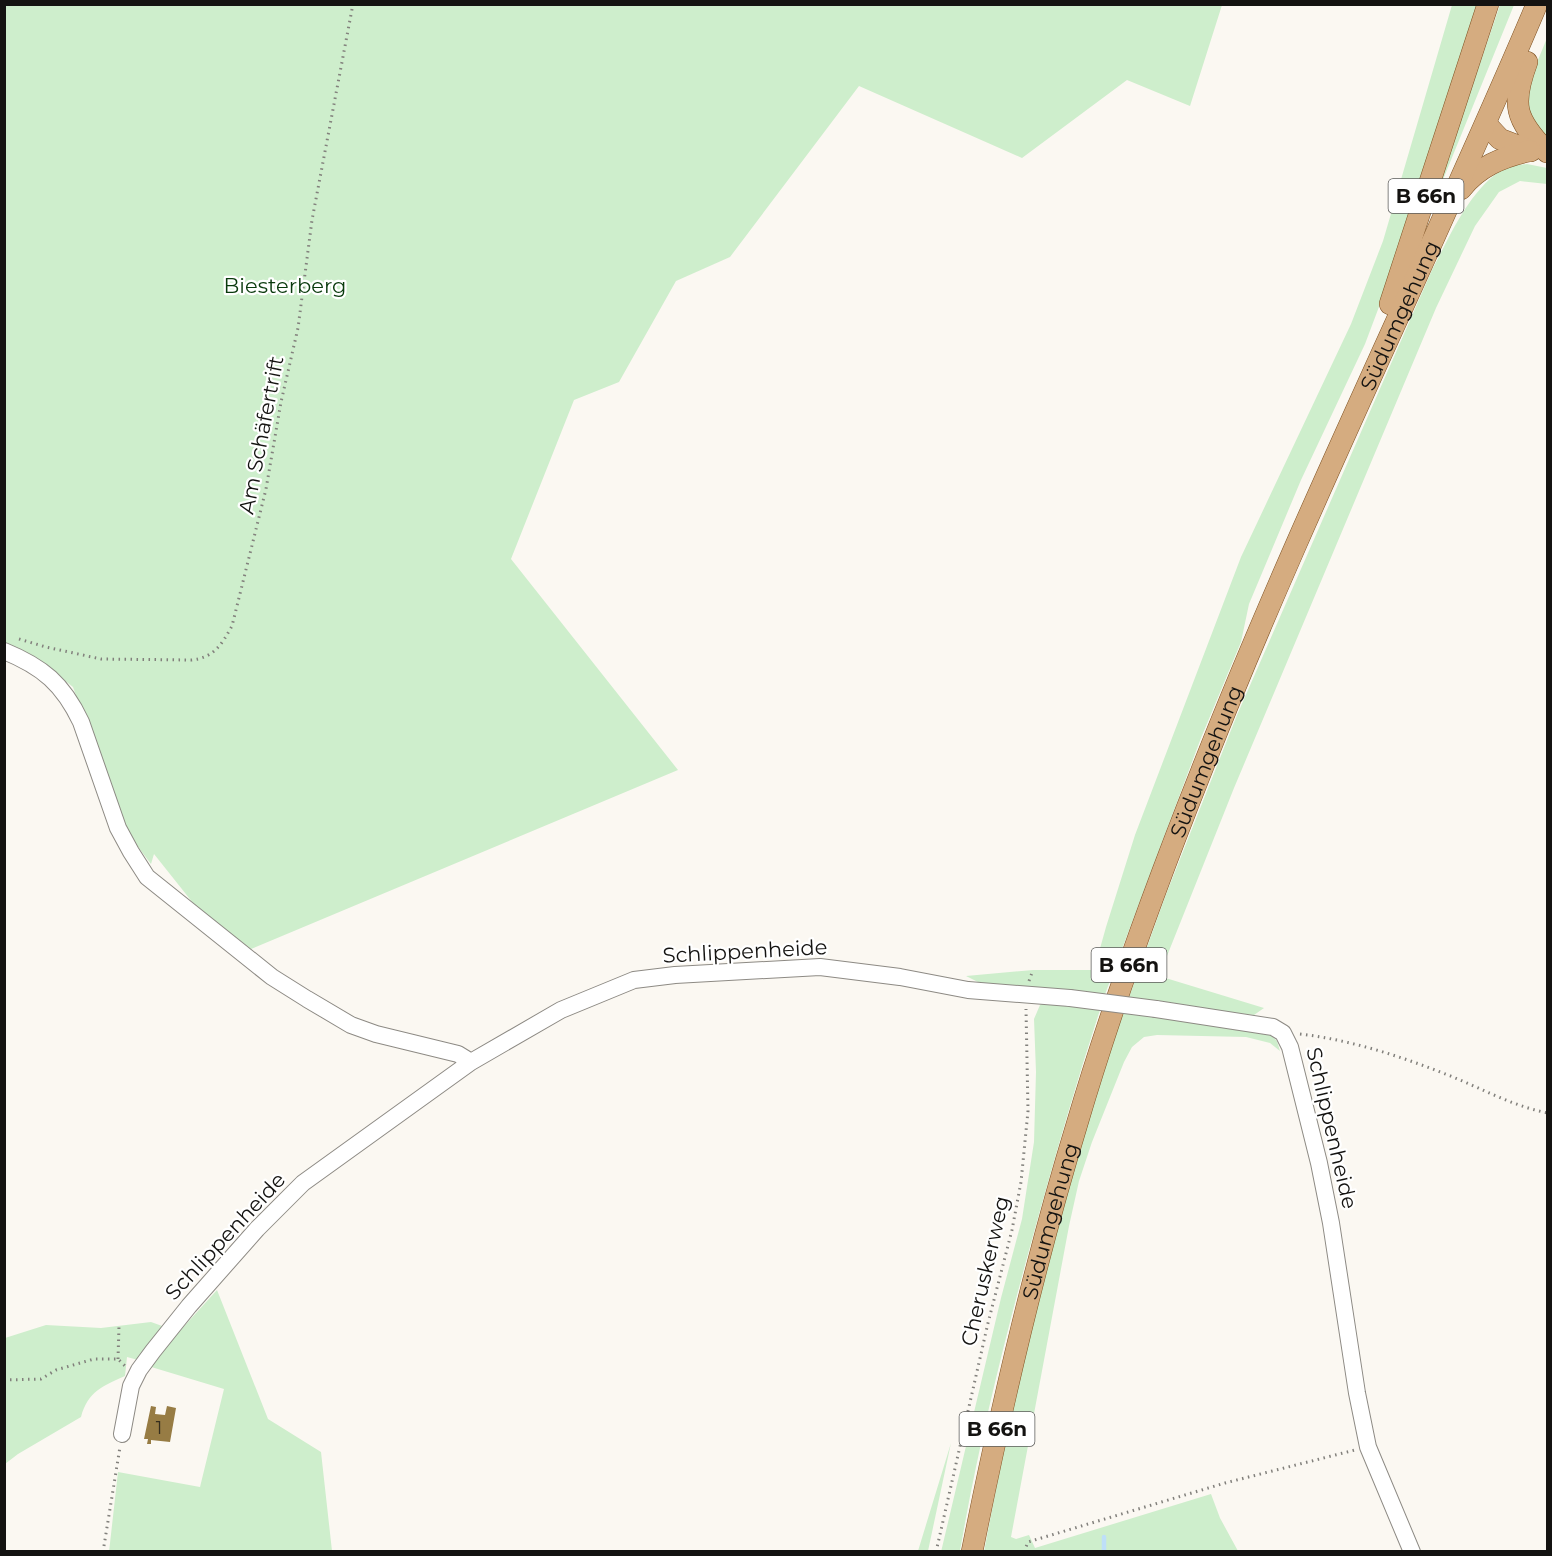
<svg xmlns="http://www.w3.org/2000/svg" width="1552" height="1556" font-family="Montserrat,sans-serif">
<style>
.green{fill:#ceeecc}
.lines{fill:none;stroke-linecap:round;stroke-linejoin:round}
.stream{stroke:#bedff8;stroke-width:4.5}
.building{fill:#977c44}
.minor-casing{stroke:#8d8a84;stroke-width:18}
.major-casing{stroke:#7f5222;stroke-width:22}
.path{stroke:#82807c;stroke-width:3;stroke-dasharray:1.5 4.5;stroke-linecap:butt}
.minor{stroke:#fff;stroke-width:16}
.major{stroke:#d5ac80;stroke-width:21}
.minor-bridge-casing{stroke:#8d8a84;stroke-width:18;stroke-linecap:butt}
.minor-bridge{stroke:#fff;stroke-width:16}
.labels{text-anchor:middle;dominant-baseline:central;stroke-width:4.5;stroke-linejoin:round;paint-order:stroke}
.number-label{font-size:18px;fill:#352d1e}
.shield{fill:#fff;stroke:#5a5a58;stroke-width:1.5}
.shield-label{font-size:20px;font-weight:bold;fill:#141311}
.park-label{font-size:21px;fill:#093a0c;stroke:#fff}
.street-label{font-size:21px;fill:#141311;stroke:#fff}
</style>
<rect width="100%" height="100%" fill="#fbf8f2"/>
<path class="green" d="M4 5H1222L1190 106 1127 80 1022 158 859 86 730 257 676 281 619 382 574 400 511 559 678 770 251 949 197 908 154 854 151 864 123 827 73 687 36 658 5 644Z
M1452 5H1480L1397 259 1365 344 1301 480 1249 604 1241 642 1201 738 1104 997 1018 986 980 983 966 976 1033 970H1094L1106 927 1135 835 1241 557 1351 324 1383 241Z
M1500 5H1514L1425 224Z
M1547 38V138C1544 133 1539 128 1535 123 1518 96 1537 64 1547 38Z
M1527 164 1547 168V184L1520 181 1499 192 1475 226 1436 308 1234 788 1159 976 1264 1008 1254 1015 1128 1000 1165 897 1237 715 1432 270C1450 236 1468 193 1500 171 1507 166 1519 165 1527 164Z
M1048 1000 1101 1007C1079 1073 1060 1140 1041 1207 1009 1321 980 1435 960 1551L941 1552 1001 1298 1022 1219 1034 1142 1036 1072 1034 1019 1040 1005Z
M1124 1010 1270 1034 1277 1041 1280 1051 1270 1043 1246 1037 1157 1035 1144 1037 1132 1047 1124 1062 1092 1142 1079 1181 1069 1226 1011 1537 1016 1539 1029 1535 1035 1548 1211 1494 1220 1518 1238 1551 984 1552C1001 1461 1020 1370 1043 1280 1066 1189 1095 1099 1124 1010Z
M217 1290 268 1419 321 1452 332 1551 109 1552 118 1472 200 1487 224 1389 148 1366Z
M151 1322 165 1327 138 1360 127 1357 125 1376C103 1386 88 1391 81 1417L18 1454 5 1464V1338L46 1325 101 1328Z
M951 1443 928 1551H918Z"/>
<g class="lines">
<path class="stream" d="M1104 1552V1537"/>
</g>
<path class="building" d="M151 1406 156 1407 155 1414 165 1415 167 1406 176 1408 170 1442 151 1440V1444H147L148 1439H144Z"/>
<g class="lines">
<defs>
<path id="minor" d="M4 651C43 667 63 684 81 722L118 828 131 852 147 877 272 977 307 999 351 1025 376 1034 458 1054 471 1062
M1156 1009 1273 1027 1283 1033 1290 1047 1319 1163 1331 1223 1357 1393 1368 1447 1412 1552
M122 1434 131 1386 139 1370 153 1351 189 1306 257 1229 303 1183 471 1062 561 1010 634 980 675 975 820 967 900 977 968 990 1070 998"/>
<g id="major">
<path d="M1527 62C1511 105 1515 119 1547 152"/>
<path d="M1486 124 1500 139 1531 151"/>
<path d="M1461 189C1478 167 1502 157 1529 151"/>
<path d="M1390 304 1488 4"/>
<path id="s1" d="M972 1552C1001 1408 1034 1265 1077 1124 1112 1005 1155 888 1201 772 1303 512 1428 262 1537 4"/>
</g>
</defs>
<use href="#minor" class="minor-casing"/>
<use href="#major" class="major-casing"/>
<path class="path" d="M19 639 46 647 101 659 191 660C214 658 222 644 232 626L266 489 281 402 298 328 312 220 353 4
M1029 981 1033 970
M1300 1034C1351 1040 1400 1056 1448 1075 1481 1088 1512 1106 1548 1113
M118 1359 119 1326
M4 1380 41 1379 56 1370 94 1359H118L125 1366
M103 1552 120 1447
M936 1552 988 1323 1012 1230 1021 1182 1028 1111 1026 1009
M1024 1552 1028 1542 1225 1483 1355 1450"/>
<use href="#minor" class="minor"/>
<use href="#major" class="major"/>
<defs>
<path id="minor-bridge" d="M1070 998 1156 1009"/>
</defs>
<use href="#minor-bridge" class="minor-bridge-casing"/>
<use href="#minor-bridge" class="minor-bridge"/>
</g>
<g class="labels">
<g class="number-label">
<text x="159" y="1428">1</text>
</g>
<g class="shield">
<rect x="1388.5" y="179" width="75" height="34" rx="4.5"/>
<rect x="1091.5" y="948" width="75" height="34" rx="4.5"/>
<rect x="959.5" y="1412" width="75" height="34" rx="4.5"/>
</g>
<g class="shield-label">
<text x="1426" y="196">B 66n</text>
<text x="1129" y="965">B 66n</text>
<text x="997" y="1429">B 66n</text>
</g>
<g class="park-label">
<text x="285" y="285">Biesterberg</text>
</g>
<g class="street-label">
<text stroke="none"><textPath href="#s1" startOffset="1312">Südumgehung</textPath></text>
<text transform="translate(261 435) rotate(-79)">Am Schäfertrift</text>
<text stroke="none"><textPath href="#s1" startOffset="826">Südumgehung</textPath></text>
<text transform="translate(745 951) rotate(-3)">Schlippenheide</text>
<text transform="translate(1332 1128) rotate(77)">Schlippenheide</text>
<text stroke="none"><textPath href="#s1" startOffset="340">Südumgehung</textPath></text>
<text transform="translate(225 1236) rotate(-47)">Schlippenheide</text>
<text transform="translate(985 1271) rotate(-77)">Cheruskerweg</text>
</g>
</g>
<rect width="1552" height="1556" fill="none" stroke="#141311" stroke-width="12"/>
</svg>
